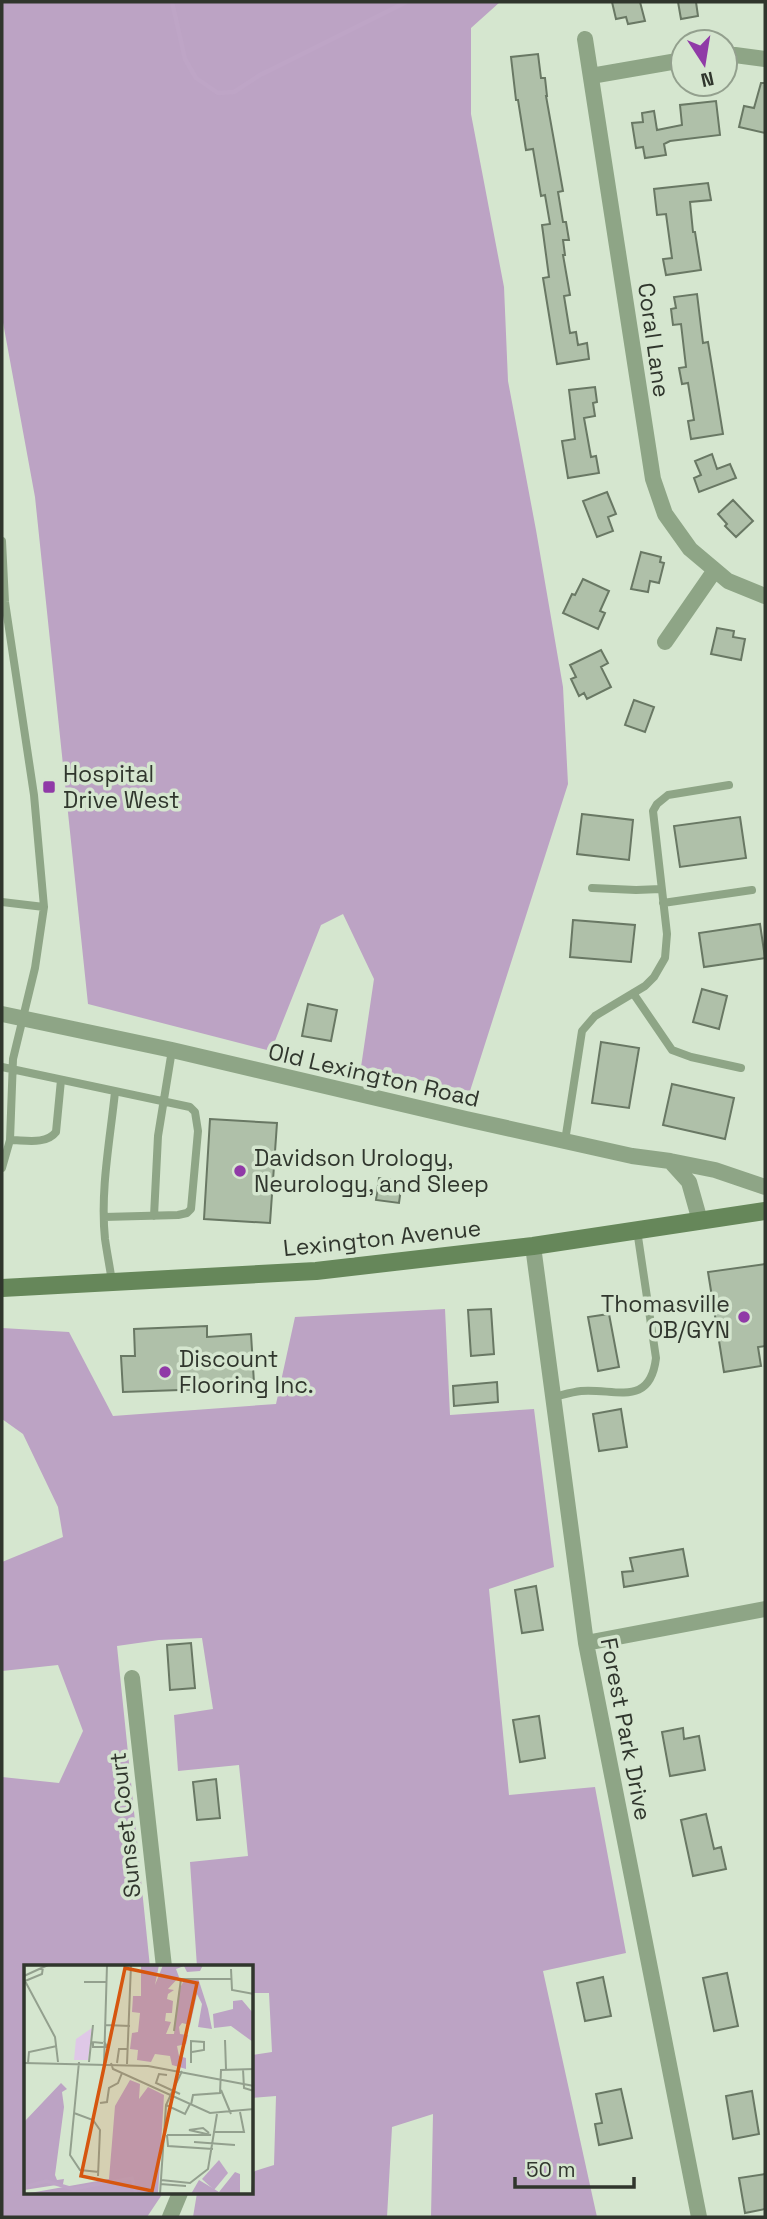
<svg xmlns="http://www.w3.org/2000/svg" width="767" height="2219" font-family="'Space Grotesk',sans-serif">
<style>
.forest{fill:#bca3c4}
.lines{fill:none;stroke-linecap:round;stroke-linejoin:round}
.stream{stroke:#bea5c6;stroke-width:4.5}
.building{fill:#afc0a9;stroke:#697864;stroke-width:2}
.lane{stroke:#8ea586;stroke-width:8}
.street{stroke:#8ea586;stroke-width:16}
.secondary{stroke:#66875a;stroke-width:18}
.poi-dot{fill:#903aa7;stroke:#d5e6cf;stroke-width:2.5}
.labels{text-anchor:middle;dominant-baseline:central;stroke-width:7;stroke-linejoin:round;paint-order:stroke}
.street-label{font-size:23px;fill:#30362d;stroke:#d5e6cf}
.poi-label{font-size:23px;fill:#30362d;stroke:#d5e6cf;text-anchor:start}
.inset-river{fill:none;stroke:#bea5c6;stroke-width:3.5}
.inset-road{fill:none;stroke:#93a08e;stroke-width:2}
.view{fill:#d6560f;fill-opacity:0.15;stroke:#d6560f;stroke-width:3.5}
.inset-edge{fill:none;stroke:#30362d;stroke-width:3.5}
</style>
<rect width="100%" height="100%" fill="#d5e6cf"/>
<path class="forest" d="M2 2H500L471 28V114L504 287 508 381 536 530 563 687 568 784 470 1091 361 1067 374 979 343 914 321 925 271 1051 88 1004 35 497 2 317Z
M445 1309 450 1415 534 1409 554 1567 489 1589 509 1795 595 1787 626 1953 543 1971 597 2217H431L433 2114 392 2127 387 2217H193L197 2193H252V2172L274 2165 276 2096 252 2098V2055L272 2052 269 1993H252V1967H197L190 1862 248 1856 239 1765 178 1771 174 1715 213 1709 202 1638 159 1640 117 1646 150 1967H26V2193H163L147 2217H2V1777L59 1783 83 1731 58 1665 2 1671V1562L63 1537 58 1507 23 1434 2 1419V1328L69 1332 113 1416 276 1404 295 1317Z"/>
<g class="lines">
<path class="stream" d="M172 2 185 59 196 78 218 93 234 92 260 75 406 2"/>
</g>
<path class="building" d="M612 2H640L645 21 628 24 626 17 616 19Z
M678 2H696L698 16 681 19Z
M538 54 541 78H545L547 96H546L563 191 558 192 563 222H566L569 240H563L565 255H563L570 295 564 296 570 333 576 332 578 345 587 343 589 359 557 364 543 278 549 277 542 225 550 224 545 195 541 196 533 149 526 150 518 100H516L511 57Z
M761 83H765V133L739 127 744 106 754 108Z
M716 101 720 135 670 141 664 144 666 155 645 158 643 147 636 148 632 123 643 122 642 113 654 111 657 130 682 125 680 105Z
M708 183 711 200 690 202 693 232H695L701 270 666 275 663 259 672 258 666 214 657 215 654 189Z
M697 294 703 343 708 342 723 434 691 439 688 421 694 420 688 383 682 384 679 368 686 367 681 324 673 325 671 309 676 308 674 297Z
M595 387 597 402 593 403 595 416 584 418 591 457 596 456 599 473 568 478 562 441 575 439 569 390Z
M712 454 717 469 730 464 736 478 699 492 694 478 701 475 695 461Z
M607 492 616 514 608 517 613 531 597 537 583 501Z
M733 500 753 521 736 537 725 526 727 524 718 514Z
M641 552 661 557 660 562 664 563 659 583 650 581 648 592 631 589Z
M583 579 609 591 600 611 605 613 598 629 563 613 572 594 575 595Z
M717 628 734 631 733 637 745 639 741 660 711 654Z
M601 650 608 663 601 667 611 687 587 699 584 693 579 696 571 679 576 677 570 665Z
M634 700 654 707 645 732 625 725Z
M582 814 633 820 629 860 577 854Z
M740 817 746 858 680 867 674 826Z
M573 920 635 925 631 962 570 957Z
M760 924 765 958 704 967 699 933Z
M702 989 727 996 719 1029 693 1022Z
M308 1004 337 1010 331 1041 302 1036Z
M601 1042 639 1048 629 1108 592 1103Z
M672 1084 734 1098 725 1139 663 1125Z
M210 1119 277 1123 270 1223 204 1219Z
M379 1178 402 1181 399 1203 376 1200Z
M765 1264V1346L758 1347 761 1366 724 1372 708 1272Z
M491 1309 494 1354 471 1356 468 1310Z
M609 1314 619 1367 598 1371 588 1317Z
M207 1326V1337L251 1334 254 1383 209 1386V1389L123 1392 121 1356H135L134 1329Z
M497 1382 498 1402 454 1406 453 1386Z
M621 1409 627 1447 599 1451 593 1414Z
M683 1549 688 1576 624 1587 622 1572 633 1571 630 1558Z
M536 1586 543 1630 522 1633 515 1590Z
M191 1643 195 1688 170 1690 167 1645Z
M539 1716 545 1758 520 1762 513 1720Z
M683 1728 684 1739 699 1736 705 1770 670 1776 662 1732Z
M216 1779 220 1818 197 1820 193 1782Z
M706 1814 714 1849 721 1847 726 1869 693 1876 681 1820Z
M727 1973 738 2026 714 2031 703 1978Z
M603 1977 611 2016 585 2021 577 1983Z
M621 2089 632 2138 599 2145 595 2124 602 2123 596 2094Z
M752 2091 759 2134 733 2139 726 2096Z
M765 2174V2209L745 2213 739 2178Z"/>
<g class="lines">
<path class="lane" d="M2 541 5 602 34 795 44 907 35 968 13 1059 10 1140 2 1168
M592 888 636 890 661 889
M2 902 44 907
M663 903 752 890
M633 993 672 1050 691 1057 741 1068
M2 1067 190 1107 195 1112 198 1131 191 1209 187 1213 178 1215 104 1217
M10 1140C25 1140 46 1145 56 1132L61 1080
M565 1141 582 1031 595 1016 645 986 654 977 665 958 667 934 653 811 657 804 668 795 729 785
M154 1216 158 1136 172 1050
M112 1282C110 1268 107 1253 105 1239 100 1191 110 1140 115 1092
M553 1397C562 1395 572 1392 581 1391 615 1388 650 1408 656 1358L637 1230"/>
<path class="street" d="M585 39 653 479 665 514 690 549 728 581 765 596
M725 56 735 55 765 59
M591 76 683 60
M665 642 715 570
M2 1014 172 1050 466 1119 632 1156 670 1161 689 1182 700 1221
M670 1161 715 1170 765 1187
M533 1246 586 1643 699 2217
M586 1643 765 1609
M132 1678 164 1967
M170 2217 180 2193"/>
<path class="secondary" d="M2 1288 316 1271 533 1246 765 1211"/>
</g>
<g class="poi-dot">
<rect x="42" y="780" width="14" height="14" rx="3.5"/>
<circle cx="240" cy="1171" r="7"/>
<circle cx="744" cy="1317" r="7"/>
<circle cx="165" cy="1372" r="7"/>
</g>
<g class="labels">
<g class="street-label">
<text transform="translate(654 340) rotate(82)">Coral Lane</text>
<text transform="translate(374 1075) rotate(13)">Old Lexington Road</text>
<text transform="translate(382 1238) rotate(-6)">Lexington Avenue</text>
<text transform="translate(626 1729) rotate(79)">Forest Park Drive</text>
<text transform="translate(125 1825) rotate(-96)">Sunset Court</text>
</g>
<g class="poi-label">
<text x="63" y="774">Hospital<tspan x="63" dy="26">Drive West</tspan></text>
<text x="254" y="1158">Davidson Urology,<tspan x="254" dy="26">Neurology, and Sleep</tspan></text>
<text x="730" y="1304" text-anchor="end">Thomasville<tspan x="730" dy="26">OB/GYN</tspan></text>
<text x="179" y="1359">Discount<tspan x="179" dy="26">Flooring Inc.</tspan></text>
</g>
</g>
<g transform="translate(24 1965)">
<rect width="229" height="229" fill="#d5e6cf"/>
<path d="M68 63 64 95H50L52 74Z" fill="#dfc8e7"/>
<path d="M117 0H135L131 20 139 0H179L176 6 163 7 160 1 152 4 155 12 144 24 150 25 144 29 143 34 149 36 148 48H142L141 56 147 57 142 69H150L155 25 161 13H174L184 44 188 64 174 62 178 39 173 29 166 60 158 58 155 62 156 69 164 70 162 79 153 81 155 91 162 93V104L148 100 146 91 131 89 127 97 113 95 114 85 106 84 108 68 114 67 116 48 108 47 109 31H117ZM218 35 229 48V77L207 61 190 63 189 49 209 44V36ZM106 115 116 119 115 134 124 122 140 130 134 229H0L85 214 91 141ZM37 118 43 124 38 127 40 142 31 210 33 215 40 214 39 219 0 225V157ZM211 207 216 209V229H167L175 215 195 227Z" fill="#bca3c4"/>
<path d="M195 195 204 208 190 225 178 214Z" fill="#bea5c6"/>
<path class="inset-river" d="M0 222 22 216 49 224 108 213 112 229"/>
<path class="inset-road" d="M207 4 208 25 230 29M0 11 24 0M1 16 31 72 34 97M1 16 18 9 19 2M60 17H83M81 60 106 61M150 66 157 14H207M201 75 202 104M79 78 69 77V82H83L80 76M55 97 46 190 56 205 75 207M65 97 69 60M0 98 124 101 230 121M4 98 5 87 33 81M87 98 89 104 186 148 230 144M93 98 95 84H104M167 98V76L180 77V85L168 87M103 99 107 0M80 100 83 0M219 104 220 123 230 126M143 110 135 109 132 118 156 129M197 125 207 149M76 138 83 137 85 123 94 118 98 108M142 140 161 149 166 139M167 140 169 130 196 128 197 105 230 104M50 148 69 155 76 165 74 211M189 167H220L216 147M185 168 179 163 165 165 187 170M143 170 144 181 189 184M143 170H187M170 177 211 180M137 215 166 218 184 204 193 149M136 219 162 221M136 229 142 140 158 106M228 229 230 207"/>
<path class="view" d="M101 3 173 18 128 226 57 211Z"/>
<rect width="229" height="229" class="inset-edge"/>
</g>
<rect width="767" height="2219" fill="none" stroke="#30362d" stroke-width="7"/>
<g transform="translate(704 63) rotate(168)"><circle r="33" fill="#d5e6cf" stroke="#93a08e" stroke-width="2"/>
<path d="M0-5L12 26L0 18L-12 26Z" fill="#903aa7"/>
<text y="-10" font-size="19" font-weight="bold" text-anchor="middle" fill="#30362d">N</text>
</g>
<path d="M515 2177v10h119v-10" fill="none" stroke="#30362d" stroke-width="3.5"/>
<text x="526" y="2177" font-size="21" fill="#30362d" stroke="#d5e6cf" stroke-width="5" paint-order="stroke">50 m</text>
</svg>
